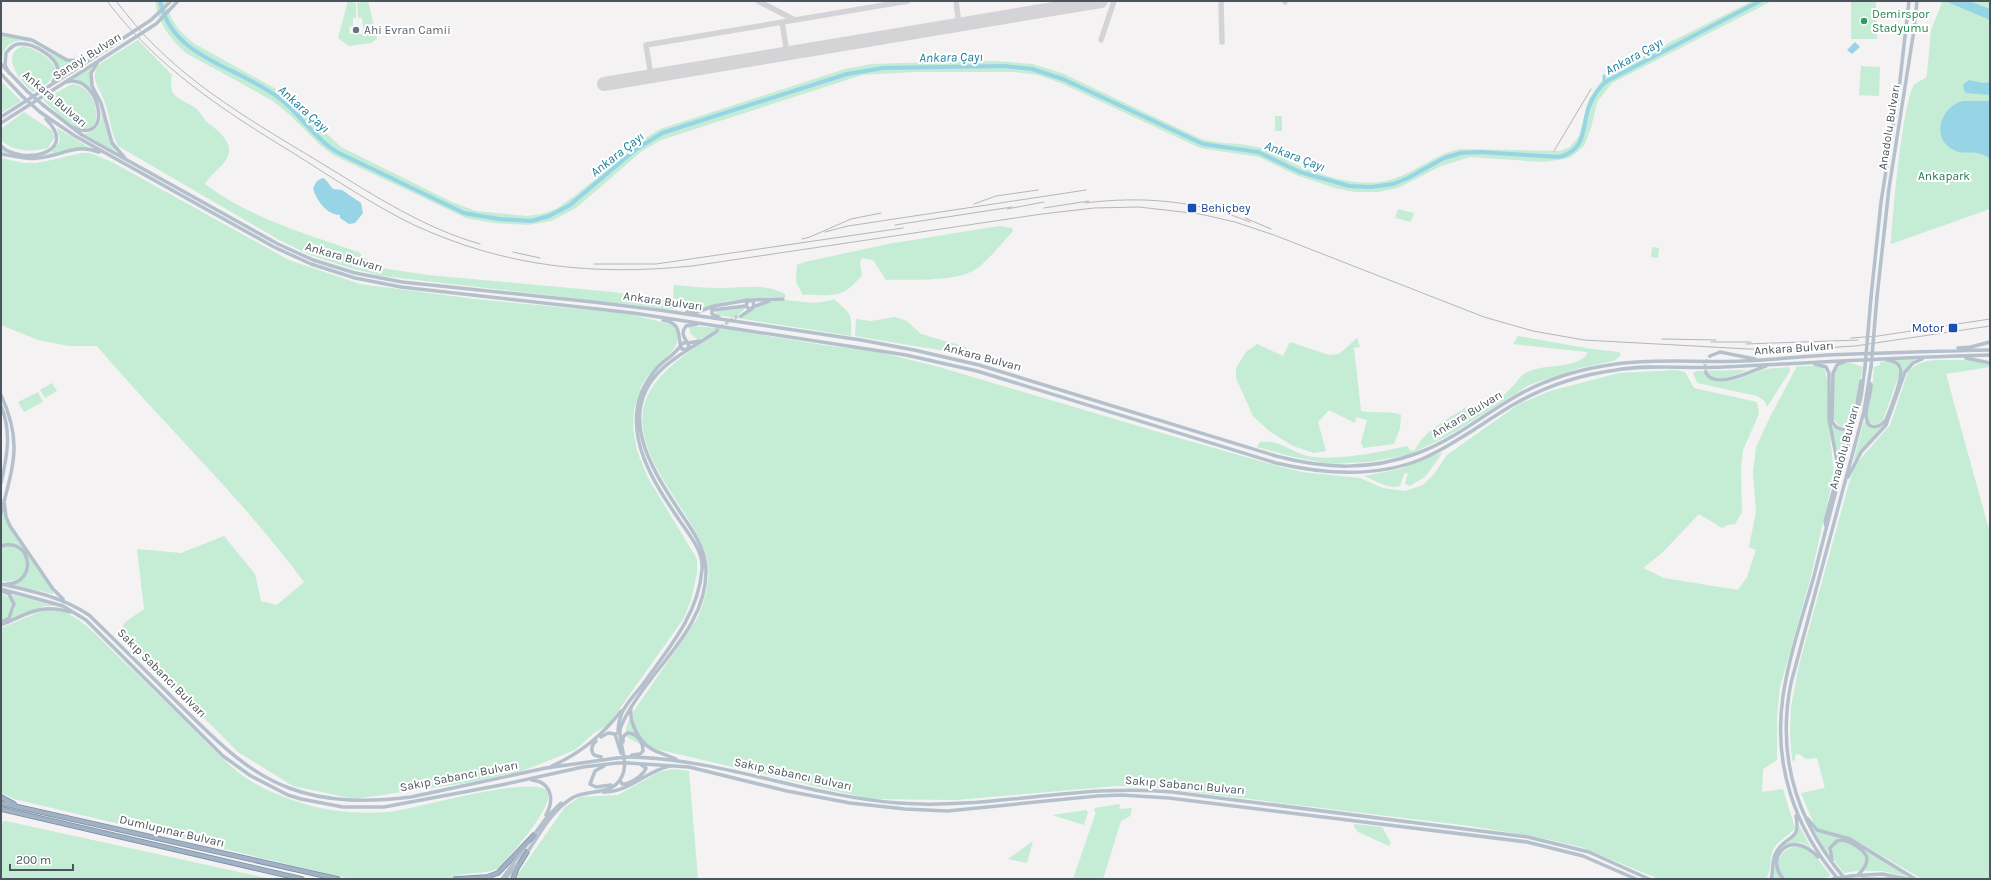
<svg xmlns="http://www.w3.org/2000/svg" width="1991" height="880" font-family="Karla,sans-serif">
<style>
.green{fill:#c5ecd5}
.water{fill:#97d4e5}
.lines{fill:none;stroke-linecap:round;stroke-linejoin:round}
.canal{stroke:#97d4e5;stroke-width:2}
.river{stroke:#97d4e5;stroke-width:4}
.taxiway{stroke:#d4d4d6;stroke-width:5.5}
.runway{stroke:#d4d4d6;stroke-width:14}
.primary-tunnel{stroke:#cacbcd;stroke-width:3.5;stroke-dasharray:3.5 2;stroke-linecap:butt}
.trunk-casing{stroke:#7a8fa7;stroke-width:5.5}
.primary{stroke:#b4c1cd;stroke-width:3.5}
.trunk{stroke:#a1b2c4;stroke-width:4}
.rail{stroke:#b4b7bb;stroke-width:1}
.primary-bridge{stroke:#b4c1cd;stroke-width:3.5}
.leisure-dot{fill:#2e9e5b;stroke:#fff;stroke-width:1.5}
.worship-dot{fill:#6b7280;stroke:#fff;stroke-width:1.5}
.transit-dot{fill:#1a4fb4;stroke:#fff;stroke-width:1.5}
.labels{text-anchor:middle;dominant-baseline:central;stroke-width:4;stroke-linejoin:round;paint-order:stroke}
.leisure-label{font-size:12px;fill:#27864d;stroke:#fff;text-anchor:start}
.worship-label{font-size:12px;fill:#5b616d;stroke:#fff;text-anchor:start}
.street-label{font-size:12px;fill:#4b555e;stroke:#fff}
.park-label{font-size:12px;fill:#217a4e;stroke:#fff}
.transit-label{font-size:12px;fill:#164399;stroke:#fff;text-anchor:start}
.water-label{font-size:13px;font-style:italic;fill:#1a7e9b;stroke:#fff}
</style>
<rect width="100%" height="100%" fill="#f4f2f2"/>
<path class="green" d="M155 1H165C170 20 179 32 195 44L283 93 341 147 452 202 476 211 527 216 541 214 556 209 577 194 647 137 660 129 845 69 872 64 901 63 995 61 1032 64 1062 73 1201 139C1221 145 1242 142 1261 148 1274 152 1285 160 1297 165 1323 176 1357 187 1386 181 1413 175 1433 154 1461 149L1560 151 1570 147 1579 136 1589 99 1602 80V76L1605 75 1607 76 1619 68 1752 1H1772L1612 83 1597 102 1591 128 1584 146 1571 157 1564 159 1544 162 1470 157 1441 166 1398 188 1378 192H1355L1335 188 1296 175 1259 157 1200 148 1063 84 1038 75 1015 72H915L862 75 661 140 642 151 576 208 551 221 528 225 493 223 466 218 333 155 320 145 291 116 273 101 186 53C169 38 159 24 155 1Z
M348 1 356 3V18H353V26L349 27 350 34H364L362 18H358L357 3 368 1 377 39 371 43 349 46 338 38Z
M1842 1H1889L1876 2 1877 39H1851V2H1861Z
M1937 1H1990V209L1891 244C1892 221 1903 95 1915 84 1918 81 1923 80 1926 78L1927 74 1931 30 1942 3Z
M1 35C11 37 23 38 32 42 49 49 60 61 78 63L57 78C69 51 4 19 2 61Z
M138 40 172 75C171 80 170 87 173 93 177 99 188 103 194 107 199 110 202 116 206 121 214 128 231 139 229 152 227 165 211 173 205 184 250 218 306 234 359 252L362 256 381 268 428 275 613 292 673 301 674 285C689 286 704 288 718 288 744 289 761 282 785 294L786 297 753 298 728 301 695 310 667 309 382 276 350 268 310 255 281 241 118 146C110 131 110 113 103 98 100 90 94 83 95 74 95 69 98 66 101 63Z
M23 46C35 49 53 58 56 71L48 83 33 92C18 80 0 54 23 46Z
M92 66 90 74 91 84 99 99 111 143 116 152 84 134C119 129 95 78 71 79Z
M1861 66 1880 67 1879 96 1859 95Z
M1 81 21 101 1 113Z
M72 84C101 86 106 140 77 127 64 121 53 109 43 100Z
M24 112 52 131 54 138 48 148C33 152 14 152 2 141V128Z
M1275 116H1282V131H1275Z
M57 128 92 149C76 149 64 154 48 156 31 159 17 155 1 152V148L31 156 51 153 60 141Z
M82 153H90L112 162 289 260 360 284 475 299 630 314 673 325 678 332 677 343 673 350 647 377 641 386 634 410 633 427 637 451 648 478 697 559V573L691 600 684 618 608 725 594 733 575 750 522 771 466 783 354 799 293 786 238 752 120 634 124 623 144 609 137 549 181 553 224 536 255 574 261 601 277 605 304 582C242 498 165 426 97 346H69L38 340 1 325V158L23 163H38Z
M1398 209 1414 213 1411 222 1395 218Z
M999 226 1012 228 1013 231C1002 243 991 257 979 267 959 283 911 279 886 280L873 260 862 258 860 263 862 276C857 280 851 288 845 291 832 298 816 294 803 295L796 282 797 265 805 262 888 244Z
M1652 247 1659 248 1658 258 1651 257Z
M834 299C851 315 852 311 851 336L718 315 715 311 744 307 745 309 738 315 743 317C755 308 768 300 783 300 803 301 814 306 834 299Z
M895 317 907 321 921 334 966 347 968 351 980 356V361L939 350 855 336 856 319 871 321Z
M689 326 720 328 823 345 879 352 939 367 1172 436 1274 465 1302 472 1360 478 1383 488 1405 491 1423 485 1434 474 1447 455 1519 404 1550 391 1619 373 1676 370 1685 372 1694 388 1757 402 1759 414 1743 450 1741 468 1742 512 1735 524 1727 525 1722 528 1699 514 1662 553 1643 568 1664 578 1738 590 1747 577 1756 550 1749 547 1756 512 1753 473 1756 447 1770 417 1797 366H1820L1825 370 1827 380V405L1834 474 1810 580 1780 687 1777 716V760L1763 769 1762 792 1783 789 1795 828C1789 836 1778 841 1774 848 1769 857 1772 870 1766 879H1659L1581 847 1537 837 1470 826 1150 787 1117 786 956 800 870 799 643 746 627 737 626 728 631 715 696 621C704 605 712 576 707 559 694 508 615 444 652 388 667 364 696 348 718 331L716 330 698 340 690 333Z
M1518 336 1592 349 1619 352 1621 355 1614 361 1580 368 1529 385 1450 435 1408 455 1369 462 1329 464 1293 457 1257 447 1260 442C1279 438 1294 455 1313 457 1345 460 1377 452 1408 446L1410 451 1415 450C1423 431 1449 419 1466 407L1468 411C1485 410 1500 400 1511 388 1516 384 1519 377 1524 374 1543 362 1568 371 1586 356L1587 352 1513 344Z
M1357 338 1360 347 1354 348 1361 411C1374 414 1389 410 1401 415L1400 428 1394 444 1363 448 1361 442 1367 420 1356 417 1355 423 1329 410 1318 422 1326 451 1314 453 1293 446 1269 431 1253 416 1236 378V368L1246 352 1257 344 1283 356 1290 342 1329 355 1339 354Z
M1916 359 1908 366 1902 376V367L1896 360Z
M1951 360H1972L1990 365V367L1946 374 1990 533V879H1922L1855 840 1843 835 1821 831 1815 827 1801 793 1825 788 1817 758 1806 759 1799 754 1795 755V761L1792 760 1790 734 1791 707 1799 665 1848 487 1855 465 1890 425 1908 372C1919 359 1935 360 1951 360Z
M1889 361C1896 364 1899 367 1899 375L1883 420C1879 426 1873 426 1868 421L1867 416 1872 393 1874 367 1880 365V362Z
M1845 363H1851L1863 367 1851 421 1847 426 1840 427 1834 419V374L1838 367Z
M1789 367 1790 371 1767 407 1765 401 1757 396 1697 383 1693 373 1696 371 1748 370C1736 374 1717 385 1708 372L1706 373C1713 394 1752 372 1767 369 1774 368 1782 368 1789 367Z
M52 383 57 391 45 398 40 390Z
M38 392 43 402 24 412 18 402Z
M1864 421 1869 427 1886 422 1860 451 1853 462Z
M1831 425 1839 430 1849 431 1840 464Z
M1443 452 1426 476 1410 486 1405 484 1408 473 1404 474 1400 486C1388 490 1375 480 1364 476L1400 469Z
M3 511 10 528 53 592V594L14 585 19 582 29 563C26 548 15 540 1 544V521Z
M4 546C37 547 32 586 1 581V547Z
M1 593 10 598C14 608 11 616 1 620Z
M10 594 56 606H43L1 624C13 616 21 607 10 594Z
M44 610C50 610 55 610 61 611 84 619 102 641 119 657 142 679 166 702 189 725 207 743 225 763 246 778 264 790 285 798 305 804 331 812 362 814 389 812 412 810 534 774 547 791 557 804 509 857 499 868 483 876 465 870 448 879H350L14 799 1 793V628Z
M673 769 689 771 698 879H517L518 874 565 807 580 797 618 795 659 772Z
M1120 804 1119 809 1132 808 1130 816 1121 821 1103 879H1073L1096 812 1094 811 1095 808Z
M1086 810 1088 812 1084 825 1052 815Z
M6 821 271 879H1V822Z
M1354 824 1382 827 1391 843 1389 846 1358 832 1354 827Z
M1799 825 1811 848C1795 835 1785 848 1776 861L1783 879H1772C1777 869 1773 858 1780 849 1787 840 1798 839 1799 825Z
M1812 828C1826 837 1842 836 1857 843L1911 877 1882 871H1864C1872 853 1864 844 1845 839 1834 840 1829 844 1828 854Z
M1033 841 1027 863 1008 859Z
M1845 841 1863 852 1866 861 1861 870 1844 873C1835 863 1820 844 1845 841Z
M1803 846 1817 858 1831 876 1820 879H1787L1780 872 1778 865C1781 850 1788 847 1803 846Z"/>
<path class="water" d="M1945 1H1969L1990 9V20Z
M1855 42 1860 47 1852 54 1847 50Z
M1969 80 1983 83 1990 82V95L1966 93 1964 90 1963 85Z
M1963 101H1990V159C1975 147 1964 157 1952 149 1930 136 1942 106 1963 101Z
M322 178 325 179 333 189 342 190 361 203 363 213 355 223 349 224 340 218V215C327 215 316 200 313 188L317 181Z"/>
<g class="lines">
<path class="canal" d="M1604 75V83"/>
<path class="river" d="M160 1C172 59 238 66 279 98 300 114 314 138 337 152L464 213 499 219 531 221 549 216 570 205 635 150 662 133 847 74 883 68 1004 66 1032 69 1063 79 1203 144 1258 152 1300 172 1349 186 1371 187 1393 184 1408 178 1444 158 1461 153 1480 152 1559 157C1586 150 1582 130 1588 109 1592 98 1598 88 1607 81L1760 1"/>
<path class="taxiway" d="M758 1 795 20
M956 1 959 25
M1221 1 1222 42
M1285 1V2
M782 22 787 53
M1101 40 1114 1
M651 76 646 45 908 1"/>
<path class="runway" d="M604 84 1101 1"/>
<path class="primary-tunnel" d="M716 330 739 315
M1706 373 1705 364 1710 356"/>
<defs>
<path id="trunk" d="M1 797 14 804
M1 803 338 879
M1 809 302 879
M455 879 487 877 498 873 534 835
M513 879 517 868 527 852"/>
</defs>
<use href="#trunk" class="trunk-casing"/>
<path class="primary" d="M1 34 32 40 67 60 86 61
M98 62 91 73 92 86 101 103 112 143 124 157
M1 64 27 91
M9 73 5 65 6 53C9 49 13 45 18 44 32 42 58 57 58 71L53 82
M1 74 22 96
M66 82C100 72 115 147 73 127
M43 105 82 135 278 244 313 260 355 273 402 282 593 302 659 310 861 340 914 350 979 365 1276 456C1325 469 1370 471 1418 453 1451 441 1478 419 1508 401 1540 381 1578 369 1616 364 1657 358 1700 363 1742 361 1770 360 1798 357 1827 355 1881 353 1936 351 1990 350
M40 112 75 136 274 247 311 264 355 278 401 287 633 313 906 355 977 371 1276 463C1323 474 1376 478 1422 459 1454 445 1481 424 1511 406 1543 387 1579 375 1616 370 1651 364 1687 369 1723 367 1812 363 1901 357 1990 355
M1 117 96 56
M1 123 100 60
M1 146C19 165 81 155 46 119
M1 154C14 156 26 160 38 158 64 156 72 143 99 152
M1871 297 1881 202 1899 89 1909 1
M1877 297 1889 188 1914 30 1917 1
M751 300 783 299
M753 307 769 301
M687 312H697L714 306 748 300
M741 316 753 308 754 306 753 301 748 300 746 306 749 309 752 308
M719 317 712 314V310L746 306
M663 320C684 324 676 336 682 349L686 350 689 346 687 342 681 344
M687 342C683 336 681 332 686 326L697 324
M688 343 700 341
M1958 348 1971 347 1990 342
M1710 356 1720 352 1755 359
M1966 358 1990 363
M1846 361 1837 365 1833 373 1832 421C1835 428 1841 431 1848 428L1852 422
M1815 364 1826 367 1829 373V419L1837 461V477L1825 521 1826 526
M1706 373C1716 390 1751 371 1766 366
M1871 384C1872 396 1861 414 1869 425 1876 429 1881 426 1886 420 1890 410 1904 377 1900 368 1898 362 1893 361 1887 360
M1 395C23 443 13 465 1 514
M1857 403 1861 381
M1 406C12 432 7 457 1 483
M1848 477 1861 452 1886 425 1905 372 1913 363 1922 359
M4 500 6 517 10 526 53 589 63 599
M1 546C32 537 38 583 7 584
M1 584C32 591 62 597 89 615 119 644 149 674 179 704 213 737 244 771 289 788 329 803 370 802 411 797L546 768 617 758
M1 589 63 606 86 620 223 756 251 776 288 795 301 799 343 807H384L501 785 583 767 617 763
M1 622 9 618 14 604 9 594 2 591
M1 625C28 614 40 603 70 612
M631 709C629 722 639 741 650 748 658 753 667 755 676 759
M618 733C618 710 630 701 643 684 669 648 698 615 702 570 704 553 691 537 682 524 656 486 623 439 642 391 646 383 651 375 657 368 664 360 675 355 681 345
M601 737 608 733 615 734 621 753
M596 741C592 745 590 750 594 755L601 757
M623 742V737L627 733C637 733 643 741 643 751L640 754 632 755
M627 757C719 758 806 796 898 803 989 810 1080 783 1172 792L1528 837 1589 852 1649 879
M628 763 689 767 787 791 850 803 905 809 947 811 1097 796 1121 795 1169 798 1527 842 1583 856 1636 879
M552 766C581 753 602 736 621 711
M604 766 595 771 590 784 596 787 611 785
M532 780C551 782 555 799 546 815
M620 780 622 784C629 785 644 775 646 768L640 764
M603 792C628 793 646 771 670 766
M1807 818 1817 830 1850 839 1915 879
M533 836 547 817 561 803
M526 854C540 834 551 811 572 798 587 789 612 796 621 778 630 763 619 746 620 730 621 725 624 720 626 716 651 668 707 629 706 570 706 550 693 531 682 515 654 472 613 414 663 368 678 354 700 343 717 331
M1832 860 1830 848 1837 841C1844 839 1847 841 1853 844 1869 853 1872 861 1858 875
M1851 876 1882 874 1908 879
M502 879 528 843
M505 879 517 865
M1771 879C1774 870 1771 859 1777 851 1787 834 1801 842 1796 816
M1784 879C1764 861 1788 826 1818 857
M1838 879C1794 827 1773 764 1783 696 1789 656 1803 615 1814 576 1829 516 1845 457 1861 397L1865 367
M1845 879C1797 822 1776 757 1791 683L1864 411 1871 367
M1862 879H1892"/>
<use href="#trunk" class="trunk"/>
<path class="rail" d="M107 1C156 66 221 109 290 151 330 176 371 204 414 225 505 267 593 276 692 266L1042 214 1094 208 1139 207 1200 214 1235 222 1274 235 1484 317 1533 331 1584 340 1749 349H1806L1855 346 1990 326
M116 1C129 17 141 33 156 47 206 96 267 130 326 166 375 196 424 228 480 244
M1554 151 1591 89
M1085 203C1141 196 1196 200 1250 222
M974 204 996 196 1038 190
M1044 208 1089 201
M1007 209 1044 202
M1245 218 1271 229
M895 225 1012 207
M825 232 848 226 1086 190
M802 239 810 237 851 219 881 213
M513 252 540 258
M594 264H656L903 228
M1851 338 1878 336 1990 319
M1662 339 1716 340
M1711 342H1751
M1746 344 1858 340"/>
<path class="primary-bridge" d="M96 56 151 20 171 1
M100 60 156 24 178 1
M27 91 43 105
M22 96 40 112
M1865 367 1871 297
M1871 367 1877 297
M617 758 627 757
M617 763H628
M1833 879 1851 876"/>
</g>
<circle class="leisure-dot" cx="1864" cy="21" r="4"/>
<circle class="worship-dot" cx="356" cy="30" r="4"/>
<g class="transit-dot">
<rect x="1187" y="203" width="10" height="10" rx="2"/>
<rect x="1948" y="323" width="10" height="10" rx="2"/>
</g>
<g class="labels">
<g class="leisure-label">
<text x="1872" y="14">Demirspor<tspan x="1872" dy="14">Stadyumu</tspan></text>
</g>
<g class="worship-label">
<text x="364" y="30">Ahi Evran Camii</text>
</g>
<g class="street-label">
<text transform="translate(87 56) rotate(-32)">Sanayi Bulvarı</text>
<text transform="translate(55 99) rotate(40)">Ankara Bulvarı</text>
<text transform="translate(1889 127) rotate(-81)">Anadolu Bulvarı</text>
<text transform="translate(344 257) rotate(16)">Ankara Bulvarı</text>
<text transform="translate(663 301) rotate(8)">Ankara Bulvarı</text>
<text transform="translate(1794 348) rotate(-4)">Ankara Bulvarı</text>
<text transform="translate(983 357) rotate(15)">Ankara Bulvarı</text>
<text transform="translate(1467 414) rotate(-31)">Ankara Bulvarı</text>
<text transform="translate(1844 447) rotate(-75)">Anadolu Bulvarı</text>
<text transform="translate(162 673) rotate(45)">Sakıp Sabancı Bulvarı</text>
<text transform="translate(793 774) rotate(12)">Sakıp Sabancı Bulvarı</text>
<text transform="translate(459 776) rotate(-11)">Sakıp Sabancı Bulvarı</text>
<text transform="translate(1185 785) rotate(5)">Sakıp Sabancı Bulvarı</text>
<text transform="translate(172 831) rotate(13)">Dumlupınar Bulvarı</text>
</g>
<g class="park-label">
<text x="1944" y="176">Ankapark</text>
</g>
<g class="transit-label">
<text x="1201" y="208">Behiçbey</text>
<text x="1944" y="328" text-anchor="end">Motor</text>
</g>
<g class="water-label">
<text transform="translate(1634 56) rotate(-29)">Ankara Çayı</text>
<text transform="translate(951 57) rotate(-1)">Ankara Çayı</text>
<text transform="translate(304 109) rotate(42)">Ankara Çayı</text>
<text transform="translate(617 154) rotate(-38)">Ankara Çayı</text>
<text transform="translate(1295 156) rotate(21)">Ankara Çayı</text>
</g>
</g>
<rect width="1991" height="880" fill="none" stroke="#4b555e" stroke-width="4"/>
<path d="M10 864v6h63v-6" fill="none" stroke="#4b555e" stroke-width="2"/>
<text x="16" y="864" font-size="12" fill="#4b555e" stroke="#ffffff" stroke-width="3" paint-order="stroke">200 m</text>
</svg>
